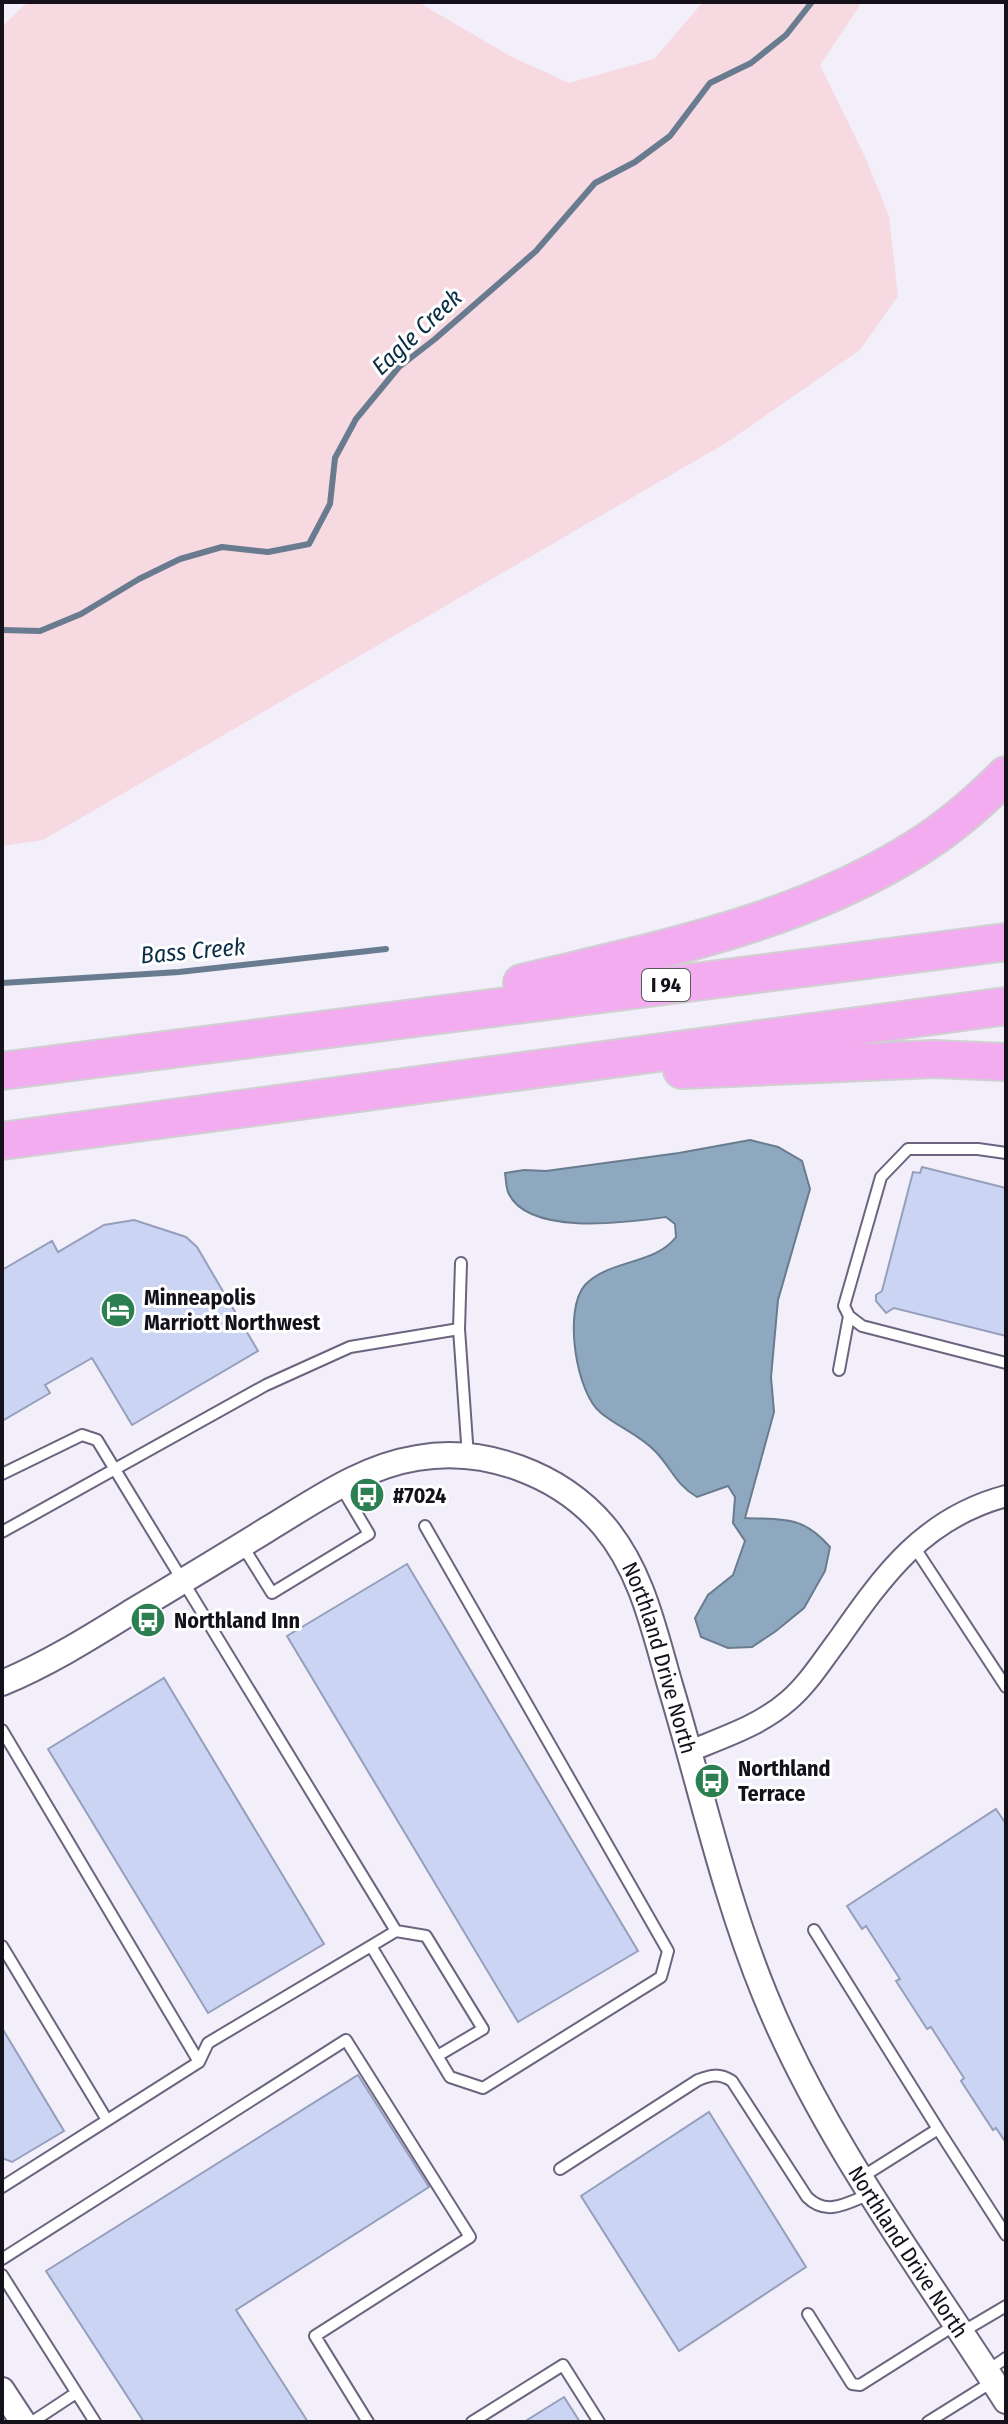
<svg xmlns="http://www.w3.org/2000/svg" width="1008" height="2424" font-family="'Fira Sans Condensed',sans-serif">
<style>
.green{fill:#f7d9e2}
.water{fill:#8ea9bf;stroke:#697b8e;stroke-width:2}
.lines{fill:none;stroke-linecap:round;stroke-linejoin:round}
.stream{stroke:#697b8e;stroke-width:6}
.building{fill:#cbd5f3;stroke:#959fbc;stroke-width:2}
.service-casing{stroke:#6c647f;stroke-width:14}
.minor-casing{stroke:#6c647f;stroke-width:24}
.tertiary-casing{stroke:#6c647f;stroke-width:28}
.motorway-casing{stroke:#d0cfd1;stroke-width:40}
.service{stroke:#fff;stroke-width:10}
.minor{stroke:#fff;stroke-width:20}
.tertiary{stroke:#fff;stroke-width:24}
.motorway{stroke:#f4acf0;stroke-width:36}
.labels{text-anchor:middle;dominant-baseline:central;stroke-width:6;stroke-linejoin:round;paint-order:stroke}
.shield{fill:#fff;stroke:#5a585f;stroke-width:2}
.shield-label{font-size:20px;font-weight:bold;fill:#14111b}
.poi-label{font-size:22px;font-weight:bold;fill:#14111b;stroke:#fff;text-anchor:start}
.street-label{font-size:22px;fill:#14111b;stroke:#fff}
.water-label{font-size:24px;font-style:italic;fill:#092d45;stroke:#fff}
</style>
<rect width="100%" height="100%" fill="#f2effb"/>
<path class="green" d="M31 2H418L510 56 569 83 654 59 703 2H862L820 65 866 159 889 216 898 296 860 350 726 443 43 840 2 846V27L23 6Z"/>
<path class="water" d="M750 1140 778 1147 802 1161 810 1189 778 1300 771 1377 774 1412 745 1518C784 1520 802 1515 830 1547L825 1571 804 1608 776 1631 752 1647 728 1648 701 1637 695 1618 708 1595 733 1575 745 1541 733 1523 735 1497 728 1486 697 1497C676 1485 672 1469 656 1452 640 1435 618 1427 601 1413 576 1393 563 1310 585 1285 610 1259 655 1265 676 1237L675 1224 666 1217C629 1222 527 1237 508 1192 506 1187 506 1179 505 1173L524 1170 546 1171 679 1153Z"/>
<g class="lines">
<path class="stream" d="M2 630 40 631 81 614 139 579 180 559 222 547 268 552 309 544 330 504 335 458 356 419 399 367 435 339 536 251 595 183 635 162 670 136 710 83 751 63 786 35 812 2
M2 983 179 972 386 949"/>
</g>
<path class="building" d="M922 1167 1006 1188V1336L894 1308 886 1313 876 1301V1295L882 1291 913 1172 920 1173Z
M134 1220 186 1237 197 1247 258 1351 132 1425 92 1358 45 1385 50 1393 2 1421V1270L52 1241 58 1252 104 1225Z
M407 1564 638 1951 518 2022 287 1636Z
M164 1678 324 1944 208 2013 48 1749Z
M996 1809 1006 1824V2143L996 2128 993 2130 961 2081 964 2078 931 2027 927 2029 896 1981 900 1979 866 1926 862 1929 847 1906Z
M2 2028 64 2131 12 2162 2 2158Z
M358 2075 429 2187 236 2310 308 2422H144L46 2271Z
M709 2112 806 2267 679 2351 581 2196Z
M564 2397 580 2422H524Z"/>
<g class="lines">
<defs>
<path id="service" d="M1006 1153 978 1149H908L881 1177 844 1306 849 1316 862 1326 1006 1363
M459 1329 461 1263
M839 1370 849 1316
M2 1474 82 1435 97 1440 396 1931 371 1946
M2 1532 266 1385 350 1347 459 1329 468 1457
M242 1545 272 1593 369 1534 341 1487
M913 1545 1006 1687
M2 1730 199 2062
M814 1930 938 2129 862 2177
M396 1931 426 1936 483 2029 439 2055
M2 1946 107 2120
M938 2129 1006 2235
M560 2169 698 2080C711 2075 719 2073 732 2081L807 2197C827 2217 847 2203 870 2194
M2 2187 199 2062 208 2043 371 1946 450 2077 483 2088 661 1977 668 1951 425 1526
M2 2259 346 2040 470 2237 315 2336 368 2422
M2 2275 95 2422
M808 2314 852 2384 860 2385 955 2325
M962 2332 1006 2306
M987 2371 1006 2358
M32 2422 76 2393
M472 2422 563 2365 599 2422
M928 2422 992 2382"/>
<path id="minor" d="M690 1751C724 1737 759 1726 788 1701 808 1684 822 1661 838 1640 884 1574 924 1518 1006 1496"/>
<g id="tertiary">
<path id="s1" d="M2 1683C48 1664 91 1637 133 1611 178 1584 223 1557 268 1529 315 1501 361 1467 417 1458 484 1446 560 1474 604 1526 642 1571 654 1630 670 1685 701 1788 724 1895 765 1995 824 2140 922 2269 1006 2401"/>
<path d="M2 2390 23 2422"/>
</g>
<path id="motorway" d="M522 983C658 950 797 924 917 848 949 828 979 802 1006 775
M682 1070 934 1059 1006 1062
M2 1071 1006 942
M2 1141 1006 1006"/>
</defs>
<use href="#service" class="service-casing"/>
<use href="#minor" class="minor-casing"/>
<use href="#tertiary" class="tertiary-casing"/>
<use href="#motorway" class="motorway-casing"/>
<use href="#service" class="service"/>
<use href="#minor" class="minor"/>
<use href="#tertiary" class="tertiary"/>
<use href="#motorway" class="motorway"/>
</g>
<defs>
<symbol id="hotel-disc" viewBox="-11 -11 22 22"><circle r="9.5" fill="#2c7f51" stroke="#fff"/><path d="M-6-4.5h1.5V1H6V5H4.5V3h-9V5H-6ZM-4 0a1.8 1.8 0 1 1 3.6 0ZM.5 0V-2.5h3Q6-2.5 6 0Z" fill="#fff"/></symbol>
<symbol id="bus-disc" viewBox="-11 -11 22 22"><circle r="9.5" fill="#2c7f51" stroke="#fff"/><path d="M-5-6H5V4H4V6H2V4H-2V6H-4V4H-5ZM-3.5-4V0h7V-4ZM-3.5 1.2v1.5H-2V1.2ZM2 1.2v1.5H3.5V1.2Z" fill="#fff"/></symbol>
</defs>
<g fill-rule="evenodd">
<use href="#hotel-disc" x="98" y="1290" width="40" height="40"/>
<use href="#bus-disc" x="347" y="1475" width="40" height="40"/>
<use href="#bus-disc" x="128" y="1600" width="40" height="40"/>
<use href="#bus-disc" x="692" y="1761" width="40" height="40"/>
</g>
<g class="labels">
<rect class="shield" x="642" y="969" width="48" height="32" rx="6"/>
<g class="shield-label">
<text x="666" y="985">I 94</text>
</g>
<g class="poi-label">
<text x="144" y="1297">Minneapolis<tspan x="144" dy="25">Marriott Northwest</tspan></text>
<text x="393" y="1495">#7024</text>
<text x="174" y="1620">Northland Inn</text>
<text x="738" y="1768">Northland<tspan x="738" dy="25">Terrace</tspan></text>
</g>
<g class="street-label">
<text stroke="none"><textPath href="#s1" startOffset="826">Northland Drive North</textPath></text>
<text stroke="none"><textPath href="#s1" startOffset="1474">Northland Drive North</textPath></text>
</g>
<g class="water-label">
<text transform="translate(417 332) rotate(-43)">Eagle Creek</text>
<text transform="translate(193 951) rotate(-5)">Bass Creek</text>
</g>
</g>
<rect width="1008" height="2424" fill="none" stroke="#14111b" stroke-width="8"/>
</svg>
